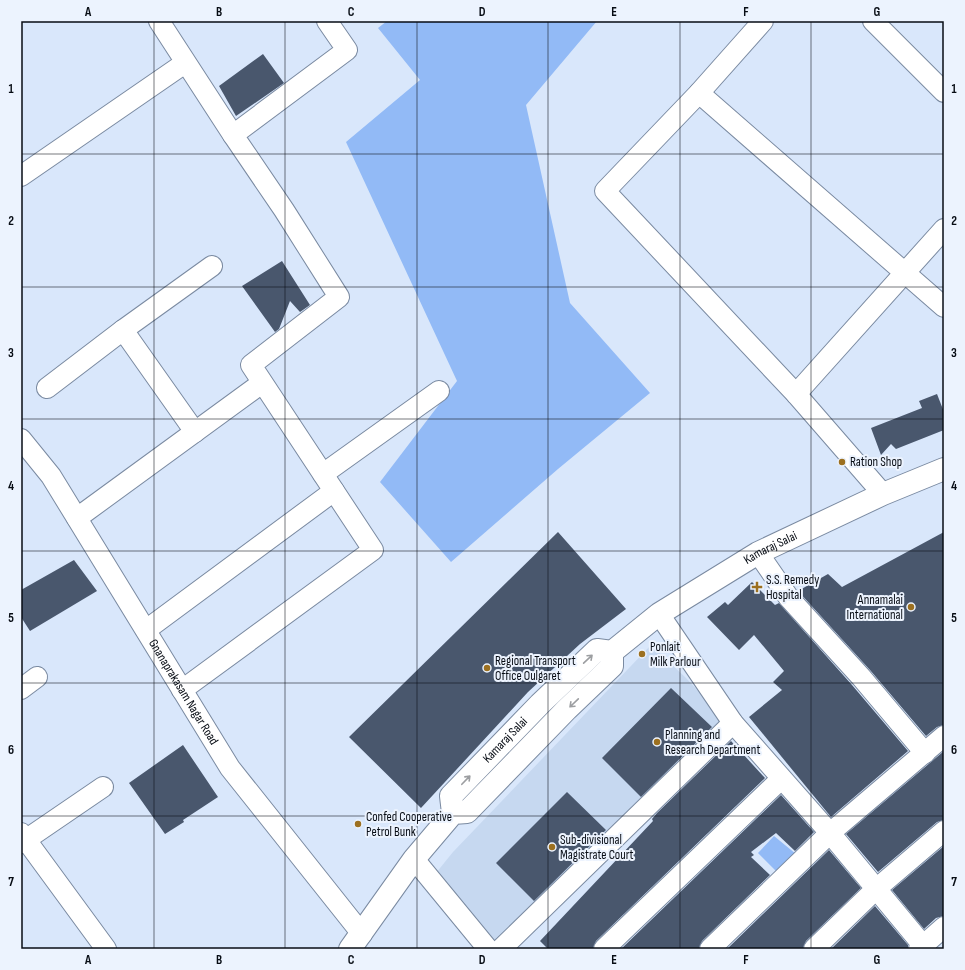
<svg xmlns="http://www.w3.org/2000/svg" width="965" height="970" font-family="'Sofia Sans Condensed',sans-serif">
<style>
.built{fill:#c6d8f0}
.green{fill:#92baf6}
.building{fill:#49576d}
.lines{fill:none;stroke-linecap:round;stroke-linejoin:round}
.minor-casing{stroke:#7a8aa1;stroke-width:22}
.secondary-casing{stroke:#7a8aa1;stroke-width:24}
.minor{stroke:#fff;stroke-width:20}
.secondary{stroke:#fff;stroke-width:22}
.oneway{stroke:#9c9ea1}
.grid{fill:none;stroke:#070c14;stroke-width:1;stroke-opacity:0.55}
.poi-dot{fill:#9c7020;stroke:#ecf3fe;stroke-width:1.5}
.labels{text-anchor:middle;dominant-baseline:central;stroke-width:4;stroke-linejoin:round;paint-order:stroke}
.poi-label{font-size:13px;fill:#070c14;stroke:#ecf3fe;text-anchor:start}
.street-label{font-size:13px;fill:#070c14;stroke:#ecf3fe}
.neatline{fill:none;stroke:#070c14;stroke-width:1.5}
.grid-label{font-size:13px;text-anchor:middle;font-weight:bold;fill:#070c14}
</style>
<rect width="100%" height="100%" fill="#d9e7fb"/>
<path class="built" d="M651 645 686 678 725 720 496 944 436 873 453 852Z"/>
<path class="green" d="M387 21H597L526 105 570 303 650 393 558 469 451 562 380 482 457 381 346 142 420 80 378 28Z
M774 836 796 854 776 871 758 853Z"/>
<path class="building" d="M263 54 284 83 236 116 219 86Z
M282 261 310 305 300 312 290 301 279 329 275 332 242 286Z
M937 394 944 412V430L896 449 891 444 881 455 871 428 922 408 919 401Z
M558 532 626 609 580 644 528 692 421 808 349 737Z
M944 532V725L937 727 926 736 870 670 798 591 828 574 842 587Z
M74 560 97 591 30 631 21 617V590Z
M752 582 775 605 779 603 852 685 908 751 831 817 749 717 782 690 773 682 784 671 754 635 739 650 707 617 725 602 728 605Z
M671 688 712 727 641 797 602 758Z
M731 741 765 778 596 941 593 949H548L540 941 653 821 652 819 657 813Z
M183 745 218 797 183 820 184 822 165 834 129 783Z
M944 751V820L937 822 878 872 846 834Z
M567 792 606 830 534 901 496 863Z
M781 795 814 832 795 851 776 833 751 852 754 855 751 857 770 875 702 941 699 949H621Z
M944 846V916L936 918 924 929 892 890Z
M829 850 861 888 806 941 803 949H727Z
M875 906 908 945V949H831Z"/>
<g class="lines">
<defs>
<g id="minor">
<path d="M159 21 233 135"/>
<path d="M763 21 699 93 605 191 796 394 883 494"/>
<path d="M873 21 944 92"/>
<path d="M699 93 944 307"/>
<path d="M21 176 185 63"/>
<path d="M123 330 195 432"/>
<path d="M47 388 123 330 212 266"/>
<path d="M796 394 944 229"/>
<path id="s1" d="M21 439 51 476 230 768 362 934"/>
<path d="M323 474 439 391"/>
<path d="M77 518 262 383"/>
<path d="M758 553 789 598 861 677 925 753"/>
<path d="M659 614 733 723 830 833 926 949"/>
<path d="M146 630 334 491"/>
<path d="M21 689 37 677"/>
<path d="M182 690 373 550 251 365 339 297 284 210 233 135 347 50 327 21"/>
<path d="M21 833 106 949"/>
<path d="M21 843 103 787"/>
<path d="M414 859 488 949"/>
<path d="M501 949 733 723"/>
<path d="M604 949 781 779"/>
<path d="M710 949 830 833 944 736"/>
<path d="M814 949 876 889 944 831"/>
<path d="M919 949 944 927"/>
</g>
<g id="secondary">
<path id="s2" d="M453 813 451 796 540 704 597 650 612 652 659 614 758 553 883 494 944 469"/>
<path d="M350 949 414 859 453 813 467 812 567 709 612 666V652"/>
</g>
</defs>
<use href="#minor" class="minor-casing"/>
<use href="#secondary" class="secondary-casing"/>
<use href="#minor" class="minor"/>
<use href="#secondary" class="secondary"/>
</g>
<defs><path id="oneway-shaft" d="M-6 0H5M1.5-3L5.5 0L1.5 3" fill="none" stroke-width="1.6" stroke-linecap="round" stroke-linejoin="round"/></defs>
<g class="oneway">
<use href="#oneway-shaft" transform="translate(588 659) rotate(-43)"/>
<use href="#oneway-shaft" transform="translate(574 703) rotate(136)"/>
<use href="#oneway-shaft" transform="translate(466 780) rotate(-46)"/>
</g>
<path class="grid" d="M154 21V949M285 21V949M417 21V949M548 21V949M680 21V949M811 21V949M21 154H944M21 287H944M21 419H944M21 551H944M21 683H944M21 816H944"/>
<g class="poi-dot">
<circle cx="842" cy="462" r="4"/>
<path d="M755 581h4v4h4v4h-4v4h-4v-4h-4v-4h4z"/>
<circle cx="911" cy="607" r="4"/>
<circle cx="642" cy="654" r="4"/>
<circle cx="487" cy="668" r="4"/>
<circle cx="657" cy="742" r="4"/>
<circle cx="358" cy="824" r="4"/>
<circle cx="552" cy="847" r="4"/>
</g>
<g class="labels">
<g class="poi-label">
<text x="850" y="462">Ration Shop</text>
<text x="766" y="580">S.S. Remedy<tspan x="766" dy="15">Hospital</tspan></text>
<text x="903" y="600" text-anchor="end">Annamalai<tspan x="903" dy="15">International</tspan></text>
<text x="650" y="647">Ponlait<tspan x="650" dy="15">Milk Parlour</tspan></text>
<text x="495" y="661">Regional Transport<tspan x="495" dy="15">Office Oulgaret</tspan></text>
<text x="665" y="735">Planning and<tspan x="665" dy="15">Research Department</tspan></text>
<text x="366" y="817">Confed Cooperative<tspan x="366" dy="15">Petrol Bunk</tspan></text>
<text x="560" y="840">Sub-divisional<tspan x="560" dy="15">Magistrate Court</tspan></text>
</g>
<g class="street-label">
<text stroke="none"><textPath href="#s2" startOffset="429">Kamaraj Salai</textPath></text>
<text stroke="none"><textPath href="#s1" startOffset="301">Gnanaprakasam Nagar Road</textPath></text>
<text stroke="none"><textPath href="#s2" startOffset="95">Kamaraj Salai</textPath></text>
</g>
</g>
<rect width="965" height="970" fill="none" stroke="#ecf3fe" stroke-width="44"/>
<rect x="22" y="22" width="921" height="926" class="neatline"/>
<g class="grid-label">
<text x="88" y="16">A</text>
<text x="219" y="16">B</text>
<text x="351" y="16">C</text>
<text x="482" y="16">D</text>
<text x="614" y="16">E</text>
<text x="746" y="16">F</text>
<text x="877" y="16">G</text>
<text x="11" y="93">1</text>
<text x="954" y="93">1</text>
<text x="11" y="225">2</text>
<text x="954" y="225">2</text>
<text x="11" y="357">3</text>
<text x="954" y="357">3</text>
<text x="11" y="490">4</text>
<text x="954" y="490">4</text>
<text x="11" y="622">5</text>
<text x="954" y="622">5</text>
<text x="11" y="754">6</text>
<text x="954" y="754">6</text>
<text x="11" y="886">7</text>
<text x="954" y="886">7</text>
<text x="88" y="964">A</text>
<text x="219" y="964">B</text>
<text x="351" y="964">C</text>
<text x="482" y="964">D</text>
<text x="614" y="964">E</text>
<text x="746" y="964">F</text>
<text x="877" y="964">G</text>
</g>
</svg>
